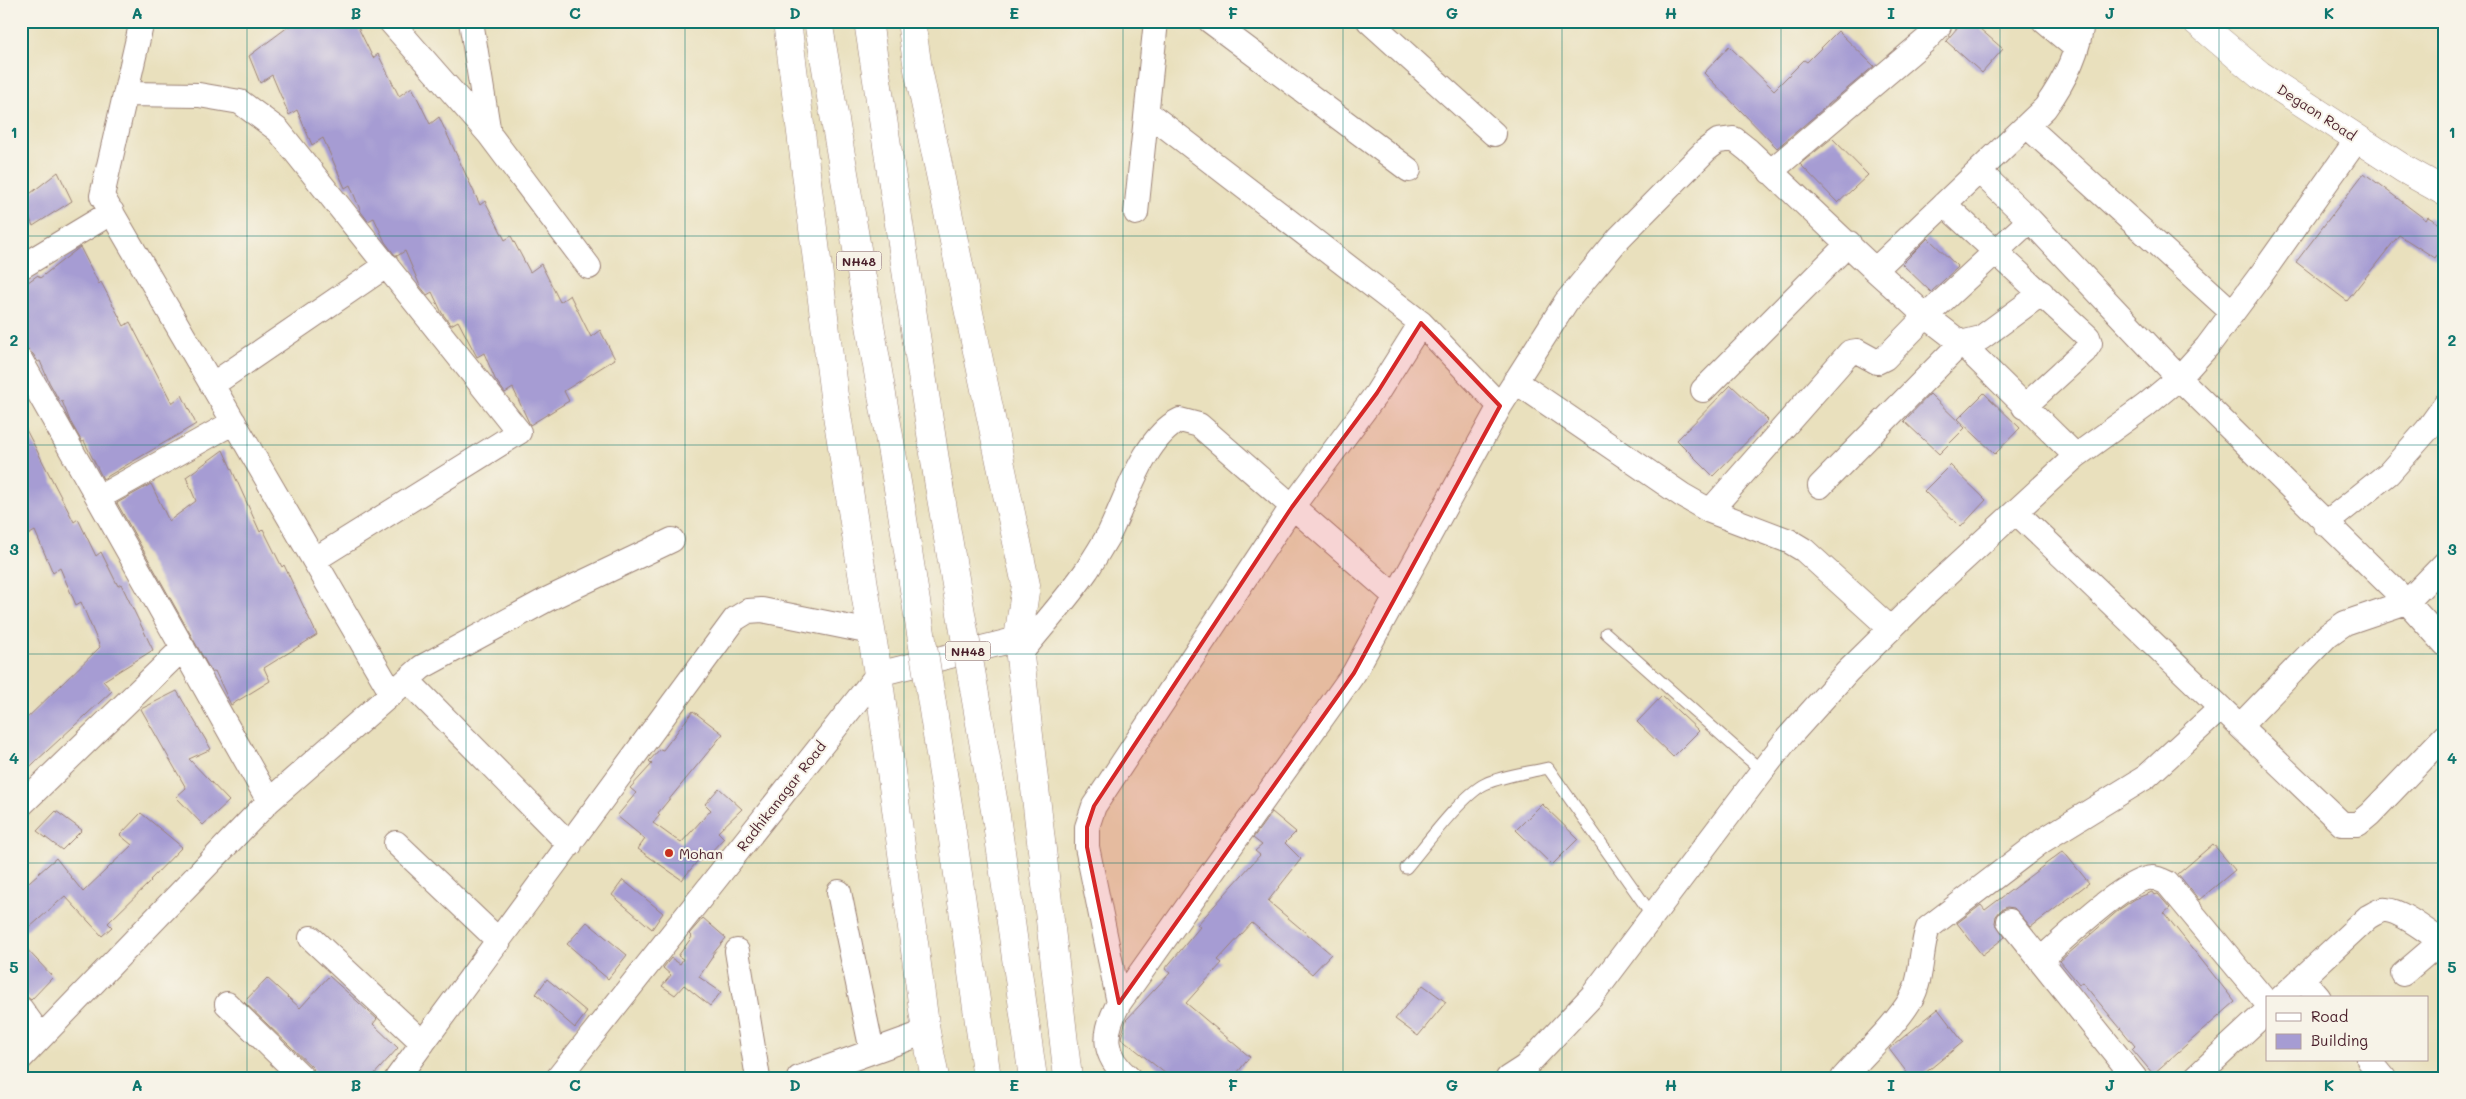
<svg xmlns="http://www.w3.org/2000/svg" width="2466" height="1099" font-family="Mali,sans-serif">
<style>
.building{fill:#a69cd3}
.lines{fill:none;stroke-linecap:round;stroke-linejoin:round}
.service-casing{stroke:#9a8074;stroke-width:13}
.minor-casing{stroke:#9a8074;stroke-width:26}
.tertiary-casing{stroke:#9a8074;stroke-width:29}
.secondary-casing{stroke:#9a8074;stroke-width:29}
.trunk-casing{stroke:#9a8074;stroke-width:29}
.service{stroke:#fff;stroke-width:11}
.minor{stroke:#fff;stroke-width:24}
.tertiary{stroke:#fff;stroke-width:28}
.secondary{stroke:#fff;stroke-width:28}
.trunk{stroke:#fff;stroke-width:28}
.trunk-bridge-casing{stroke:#9a8074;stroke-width:29;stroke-linecap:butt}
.trunk-bridge{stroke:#fff;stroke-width:28}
.marked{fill:#d62828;fill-opacity:0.2;stroke:#d62828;stroke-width:4;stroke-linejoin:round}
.grid{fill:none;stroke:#0f766e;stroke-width:1;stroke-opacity:0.55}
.poi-dot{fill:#c8321e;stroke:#f7f3e8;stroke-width:2}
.labels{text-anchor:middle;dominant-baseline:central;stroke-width:4;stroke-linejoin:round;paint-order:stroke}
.shield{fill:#f7f3e8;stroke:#7e5f64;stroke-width:1}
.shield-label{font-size:12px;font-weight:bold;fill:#4a1f2b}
.street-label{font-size:14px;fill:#4a1f2b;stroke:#f7f3e8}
.poi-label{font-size:14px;fill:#4a1f2b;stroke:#f7f3e8;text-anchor:start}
.neatline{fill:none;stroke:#0f766e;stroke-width:2}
.grid-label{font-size:16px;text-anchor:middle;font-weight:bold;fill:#0f766e}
</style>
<rect width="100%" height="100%" fill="#f7f3e8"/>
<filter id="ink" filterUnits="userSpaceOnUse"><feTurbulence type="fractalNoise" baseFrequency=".02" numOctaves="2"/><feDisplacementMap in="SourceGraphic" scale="10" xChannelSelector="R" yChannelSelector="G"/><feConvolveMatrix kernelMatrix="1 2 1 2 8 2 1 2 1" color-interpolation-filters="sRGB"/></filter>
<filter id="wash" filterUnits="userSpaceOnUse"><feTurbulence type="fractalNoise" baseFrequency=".0096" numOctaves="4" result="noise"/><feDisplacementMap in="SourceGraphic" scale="20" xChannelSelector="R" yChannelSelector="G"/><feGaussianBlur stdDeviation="1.12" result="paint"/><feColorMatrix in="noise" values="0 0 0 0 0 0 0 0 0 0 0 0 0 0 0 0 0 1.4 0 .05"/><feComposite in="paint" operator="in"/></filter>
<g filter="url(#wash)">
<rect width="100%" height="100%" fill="#e9e0bd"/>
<g id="blocks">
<path class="building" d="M296 21H355L373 58 378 54 399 96 412 87 430 124 439 117 480 205 485 201 505 240 511 236 530 272 541 264 560 302 570 295 591 337 600 330 615 359 564 391 569 401 530 425 513 388 505 393 495 379 484 353 477 357 458 321 451 325 442 313 432 292 427 295 420 286 405 251 397 256 394 254 385 242 374 218 368 221 361 212 350 185 345 188 323 138 312 145 297 110 289 115 272 75 260 83 249 56Z
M1963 21H1971L2003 49 1982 73 1946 41Z
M1838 31 1874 66 1777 148 1704 73 1729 46 1774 90 1804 60 1807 62Z
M1832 138 1868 175 1838 203 1800 164Z
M58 172 72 201 33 226 22 200Z
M2364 173 2426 220 2428 217 2445 227V243L2435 258 2399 235 2347 301 2296 262Z
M1928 238 1958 267 1931 292 1902 264Z
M80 247 99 284 101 282 124 326 130 322 172 403 182 395 196 424 103 479 84 441 82 442 70 421 62 401 60 402 49 382 40 361 38 362 33 354 25 348 21 340V287L38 275 40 278Z
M1731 385 1768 420 1713 476 1677 440Z
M1984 393 2020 428 1995 454 1958 419Z
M1930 394 1965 428 1939 454 1904 421Z
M21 420 74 522 78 519 96 556 101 552 118 586 121 584 153 650 103 681 112 691 21 775V724L100 647 81 602 76 605 60 568 53 573 35 531 28 535 21 520Z
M223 450 260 532 263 529 282 567 284 565 317 635 264 668 270 681 231 705 215 671 212 673 117 503 151 484 169 521 196 501 186 477Z
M1950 465 1986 500 1961 527 1924 491Z
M177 691 211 749 189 759 229 801 203 825 176 797 186 788 141 709Z
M1662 696 1699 731 1673 757 1637 722Z
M693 711 723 734 658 813 660 815 653 823 681 843 711 810 705 804 719 788 742 809 718 832 724 838 707 856 704 853 682 880 638 849 645 839 617 816 636 793 630 788 652 764 649 761 660 749 663 750Z
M1542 804 1578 839 1552 865 1516 830Z
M56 811 82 830 62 850 37 831Z
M1272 812 1296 832 1285 843 1301 859 1268 901 1331 954 1312 974 1252 923 1218 960 1222 963 1186 1003 1250 1057 1233 1078H1171L1121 1038 1126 1020 1170 973 1165 969 1200 927 1197 925 1260 855 1255 851 1262 845 1253 838Z
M141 813 182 847 150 880 151 881 108 923 112 927 102 936 65 896 21 935V889L56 858 83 892 132 845 120 835Z
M2213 844 2235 870 2199 900 2178 874Z
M2063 851 2089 883 2031 927 2014 908 2007 907 2001 910 1996 916 1995 923 2005 937 1982 955 1957 923 1981 905 1985 910Z
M623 880 663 913 652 929 612 895Z
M2152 892 2154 895 2158 894 2170 908 2164 913 2235 1002 2153 1074 2132 1049 2135 1046 2082 982 2079 984 2060 961 2120 909 2135 899Z
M703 918 726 938 712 955 713 956 699 977 721 992 710 1006 684 985 675 995 662 986 671 975 663 968 671 958 680 964 683 959 678 956 692 937 689 934Z
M587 922 627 955 608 979 567 944Z
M21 943 53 977 31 1000 21 992Z
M329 976 377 1019 373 1024 398 1048 371 1078H316L313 1068 244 1002 267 978 300 1008Z
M547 979 587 1012 575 1028 536 994Z
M1423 985 1446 1002 1418 1036 1395 1019Z
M1938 1009 1963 1042 1919 1078H1911L1889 1049Z"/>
</g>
</g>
<g filter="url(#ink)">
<use href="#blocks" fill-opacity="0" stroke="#9a8074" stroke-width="1"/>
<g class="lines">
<defs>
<path id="service" d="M1606 633 1762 771
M1406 868C1424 847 1462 795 1485 784 1504 775 1527 773 1548 768L1652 915"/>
<path id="minor" d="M142 21 102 196 392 694
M390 21 489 134 471 21
M1210 21 1409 170
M1369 21 1494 134
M2044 21 2076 48
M127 94 199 95 240 102 278 130 519 432 314 560
M1148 113 1421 323 1500 406
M2027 126 2232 312
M489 134 589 267
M1979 171 2030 220 2179 378 2407 602 2445 644
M1770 172 1926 40 1939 26 1940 21
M1944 204 2088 337 2090 343 2084 352 2024 407
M1136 213 1156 21
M21 267 112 212
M1875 270 2045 108C2063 83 2079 53 2082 21
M21 361 269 801
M1515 381 1682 495 1710 511 1789 541 1804 550 1891 629
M212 385 387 265
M1703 390 1849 243
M1820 486 1961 343 1981 338 2042 293
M98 498 234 422
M1710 511 1850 352 1857 351 1877 362 1885 358 1926 316 2030 220
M2016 512 2342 824H2358L2370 814 2445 736
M2325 524 2389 473 2427 430 2445 405
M1020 654C1042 626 1067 599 1087 570 1094 559 1102 546 1109 534 1126 500 1144 437 1180 420L1199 425 1395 596
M407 680 570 845
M2240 726 2328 635 2345 623 2407 602 2445 563
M21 805 183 648
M396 843 499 941
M839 892 872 1051
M2009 921 2135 1078
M311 938 423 1043
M737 951 758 1078
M2040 960C2060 943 2129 875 2153 878 2157 878 2163 881 2167 883L2267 1003
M2403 974 2445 938
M2302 978 2319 998
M2281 998 2368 917C2374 914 2380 909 2386 910 2402 911 2427 932 2441 941
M1119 1003 1087 847V827L1094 806 1292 507 1377 393 1421 323
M227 1004 303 1078
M21 1009 41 1037
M21 1058 269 801 422 667 546 600 672 540
M2369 1060 2384 1078
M397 1078 735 619 748 611 762 610 871 632
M558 1078 878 674 1018 639
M799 1078 926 1032
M1129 1078C1101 1055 1103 1032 1119 1003L1354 673 1500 406 1566 302 1619 238 1706 150 1718 141 1734 139 1748 150 1875 270 1926 316 1961 343 2076 456
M1508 1078 1525 1067 1592 996 1762 771 1787 739 1847 672 1926 594 2076 456 2145 406 2179 378 2207 347 2263 272 2358 138
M1843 1078C1864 1054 1896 1025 1911 999 1923 978 1920 950 1928 928L2042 841 2146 777 2221 708
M2195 1078 2267 1011"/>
<path id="tertiary" d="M2196 21 2260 75 2404 169 2445 192"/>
<path id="secondary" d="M787 21 834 396 878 674 926 1032 935 1078
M911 21 918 69 1026 585 1018 639 1068 1078"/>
<path id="trunk" d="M818 21 900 500
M868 21 939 486
M996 816 1033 1078
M950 818 987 1078"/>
</defs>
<use href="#service" class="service-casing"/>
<use href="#minor" class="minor-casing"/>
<use href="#tertiary" class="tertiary-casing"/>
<use href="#secondary" class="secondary-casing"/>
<use href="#trunk" class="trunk-casing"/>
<use href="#service" class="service"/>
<use href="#minor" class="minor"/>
<use href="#tertiary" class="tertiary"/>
<use href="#secondary" class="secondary"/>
<use href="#trunk" class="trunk"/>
<defs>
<path id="trunk-bridge" d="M939 486 996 816
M900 500 950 818"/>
</defs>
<use href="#trunk-bridge" class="trunk-bridge-casing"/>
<use href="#trunk-bridge" class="trunk-bridge"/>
</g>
</g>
<path class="marked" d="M1421 323 1500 406 1354 673 1119 1003 1087 847V827L1094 806 1292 507 1377 393Z"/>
<path class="grid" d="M247 21V1078M466 21V1078M685 21V1078M904 21V1078M1123 21V1078M1343 21V1078M1562 21V1078M1781 21V1078M2000 21V1078M2219 21V1078M21 236H2445M21 445H2445M21 654H2445M21 863H2445"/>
<circle class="poi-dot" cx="669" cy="853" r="5"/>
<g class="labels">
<g class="shield">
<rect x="836.5" y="251.5" width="45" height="19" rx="4"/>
<rect x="945.5" y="641.5" width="45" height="19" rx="4"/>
</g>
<g class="shield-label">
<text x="859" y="261">NH48</text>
<text x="968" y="651">NH48</text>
</g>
<g class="street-label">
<text transform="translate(2317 112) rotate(33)">Degaon Road</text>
<text transform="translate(781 796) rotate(-52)">Radhikanagar Road</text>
</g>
<g class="poi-label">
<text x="679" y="853">Mohan</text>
</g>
</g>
<rect width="2466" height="1099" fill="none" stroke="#f7f3e8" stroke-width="55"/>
<rect x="2266" y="996" width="162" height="65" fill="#f7f3e8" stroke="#b29e9c"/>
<rect x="2276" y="1013" width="25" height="8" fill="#ffffff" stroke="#b29e9c"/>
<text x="2311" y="1022" font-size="15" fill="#4a1f2b">Road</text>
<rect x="2276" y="1034" width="25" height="15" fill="#a69cd3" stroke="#b29e9c"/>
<text x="2311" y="1046" font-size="15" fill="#4a1f2b">Building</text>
<rect x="28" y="28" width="2410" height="1044" class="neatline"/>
<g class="grid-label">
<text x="137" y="19">A</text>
<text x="356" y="19">B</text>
<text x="575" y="19">C</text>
<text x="795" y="19">D</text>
<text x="1014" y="19">E</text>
<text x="1233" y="19">F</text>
<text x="1452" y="19">G</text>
<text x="1671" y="19">H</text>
<text x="1891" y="19">I</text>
<text x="2110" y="19">J</text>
<text x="2329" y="19">K</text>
<text x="14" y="138">1</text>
<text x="2452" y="138">1</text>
<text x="14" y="346">2</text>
<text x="2452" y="346">2</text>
<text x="14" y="555">3</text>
<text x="2452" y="555">3</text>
<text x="14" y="764">4</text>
<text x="2452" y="764">4</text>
<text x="14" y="973">5</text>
<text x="2452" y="973">5</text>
<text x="137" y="1091">A</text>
<text x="356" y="1091">B</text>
<text x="575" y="1091">C</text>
<text x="795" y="1091">D</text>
<text x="1014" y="1091">E</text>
<text x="1233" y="1091">F</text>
<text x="1452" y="1091">G</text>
<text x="1671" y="1091">H</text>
<text x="1891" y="1091">I</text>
<text x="2110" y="1091">J</text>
<text x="2329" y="1091">K</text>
</g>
</svg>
